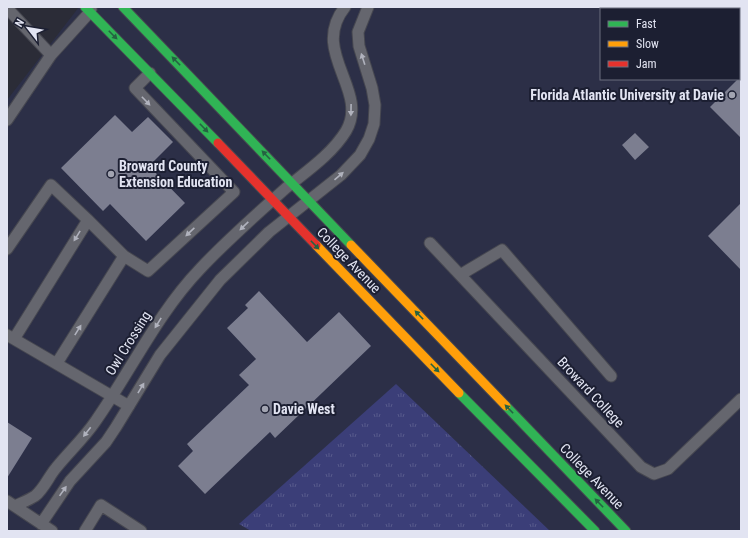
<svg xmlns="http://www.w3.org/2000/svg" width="748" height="538" font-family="'Roboto Condensed',sans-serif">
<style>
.built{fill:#2c2f47;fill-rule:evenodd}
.grass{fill:url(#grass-tufts)}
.building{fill:#7c7e90}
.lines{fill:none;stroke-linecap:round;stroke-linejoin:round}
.lane-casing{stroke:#464750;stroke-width:13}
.fast-casing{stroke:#464750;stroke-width:11}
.slow-casing{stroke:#464750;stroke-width:11}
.jam-casing{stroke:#464750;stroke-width:11}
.lane{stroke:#65666e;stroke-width:11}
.fast{stroke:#30b455;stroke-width:9}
.slow{stroke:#ff9f0a;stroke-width:9}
.jam{stroke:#e5322d;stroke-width:9}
.oneway{fill:#256242}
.oneway2{fill:#b0b2bd}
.poi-dot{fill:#a2a4b1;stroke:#1c1f32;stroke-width:1.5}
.labels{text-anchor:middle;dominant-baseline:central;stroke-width:4;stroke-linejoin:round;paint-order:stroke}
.poi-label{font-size:14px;font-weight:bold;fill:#e2e4f2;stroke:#1c1f32;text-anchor:start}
.street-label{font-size:14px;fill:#e2e4f2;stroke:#1c1f32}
</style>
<defs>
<pattern id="grass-tufts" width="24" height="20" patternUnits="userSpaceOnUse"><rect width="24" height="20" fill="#3b3e78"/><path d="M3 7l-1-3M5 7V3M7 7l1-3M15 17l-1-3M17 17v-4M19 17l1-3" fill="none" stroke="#575a8c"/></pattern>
</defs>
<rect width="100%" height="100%" fill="#2b2c37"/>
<path class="built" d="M79 7H741V531H7V100ZM601 9H739V79H601Z"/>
<path class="grass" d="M396 384 550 531H251L239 524Z"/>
<path class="building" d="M741 76V138L710 107Z
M115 115 132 132 148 117 173 142 149 166 185 203 146 241 110 204 103 211 61 168Z
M635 133 649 147 635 160 622 145Z
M741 203V270L708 236Z
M259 291 307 342 339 312 371 346 275 438 270 432 205 494 178 466 193 451 187 444 249 385 239 375 256 359 227 328 248 308 245 305Z
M7 422 32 438 7 478Z"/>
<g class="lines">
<defs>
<path id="lane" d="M7 8 51 55
M7 120 51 55 90 12 91 9
M430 243 641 467 654 474 668 469 741 399
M7 249 51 185 88 220
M124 256 148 271 234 192 135 88 150 73
M460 275 502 250 611 376
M7 335 129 406
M14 339 88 220 124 256 57 363
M7 501 52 531
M15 506C21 503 29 500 35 496 44 489 49 476 56 468 69 452 84 438 95 422 131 371 157 314 200 269 227 240 257 214 286 188 307 171 332 154 346 131 370 90 309 52 345 7
M41 524 70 481 106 442 116 427 160 355 220 280 269 232 341 175 360 155 369 139 374 124 375 105 372 88 359 46 358 32 368 7
M85 531 101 505 141 531"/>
<path id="fast" d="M85 7 218 143
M123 7 351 245
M459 393 595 531
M506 406 626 531"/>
<path id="slow" d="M316 245 459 393
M351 245 506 406"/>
<path id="jam" d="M218 143 316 245"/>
</defs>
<use href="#lane" class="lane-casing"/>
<use href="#fast" class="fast-casing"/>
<use href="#slow" class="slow-casing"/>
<use href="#jam" class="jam-casing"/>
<use href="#lane" class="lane"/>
<use href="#fast" class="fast"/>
<use href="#slow" class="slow"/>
<use href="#jam" class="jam"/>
</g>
<defs><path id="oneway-solid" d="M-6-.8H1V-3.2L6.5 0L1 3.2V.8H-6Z"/></defs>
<g class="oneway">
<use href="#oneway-solid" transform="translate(113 35) rotate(45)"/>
<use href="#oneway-solid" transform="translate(176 61) rotate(-134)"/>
<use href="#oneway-solid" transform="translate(204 128) rotate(46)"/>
<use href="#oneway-solid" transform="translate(266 155) rotate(-134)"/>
<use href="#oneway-solid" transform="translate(315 245) rotate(46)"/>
<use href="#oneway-solid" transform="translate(419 315) rotate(-134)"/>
<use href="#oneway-solid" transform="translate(435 368) rotate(45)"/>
<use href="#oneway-solid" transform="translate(509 409) rotate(-134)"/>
<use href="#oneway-solid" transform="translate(599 503) rotate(-134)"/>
</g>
<g class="oneway2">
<use href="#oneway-solid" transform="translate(363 59) rotate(-108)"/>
<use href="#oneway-solid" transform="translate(146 101) rotate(46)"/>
<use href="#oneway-solid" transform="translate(351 110) rotate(91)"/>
<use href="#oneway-solid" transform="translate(339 176) rotate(-41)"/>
<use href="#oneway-solid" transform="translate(244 226) rotate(136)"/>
<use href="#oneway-solid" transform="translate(190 232) rotate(137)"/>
<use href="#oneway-solid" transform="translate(77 236) rotate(122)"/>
<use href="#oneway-solid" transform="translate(158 323) rotate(122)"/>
<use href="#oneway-solid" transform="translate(78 330) rotate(-58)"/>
<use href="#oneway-solid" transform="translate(141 388) rotate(-59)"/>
<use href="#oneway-solid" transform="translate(87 432) rotate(128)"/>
<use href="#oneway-solid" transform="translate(63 491) rotate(-55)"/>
</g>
<g class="poi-dot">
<circle cx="732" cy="95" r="4"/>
<circle cx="111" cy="174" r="4"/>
<circle cx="265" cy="409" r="4"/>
</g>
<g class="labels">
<g class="poi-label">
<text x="724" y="95" text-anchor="end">Florida Atlantic University at Davie</text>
<text x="119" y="166">Broward County<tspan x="119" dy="16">Extension Education</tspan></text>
<text x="273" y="409">Davie West</text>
</g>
<g class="street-label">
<text transform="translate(349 260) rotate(46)">College Avenue</text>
<text transform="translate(128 343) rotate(-58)">Owl Crossing</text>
<text transform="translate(591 392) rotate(47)">Broward College</text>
<text transform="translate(592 476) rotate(46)">College Avenue</text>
</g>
</g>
<rect width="748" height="538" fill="none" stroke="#e2e4f2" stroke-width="16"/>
<rect x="600" y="8" width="140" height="72" fill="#1c1f32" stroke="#6b6e7f"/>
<rect x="608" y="21" width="20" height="6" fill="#30b455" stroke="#6b6e7f"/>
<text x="636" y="28" font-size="12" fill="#e2e4f2">Fast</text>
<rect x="608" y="41" width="20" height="6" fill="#ff9f0a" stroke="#6b6e7f"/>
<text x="636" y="48" font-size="12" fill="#e2e4f2">Slow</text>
<rect x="608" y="61" width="20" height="6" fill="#e5322d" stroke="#6b6e7f"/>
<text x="636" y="68" font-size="12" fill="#e2e4f2">Jam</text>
<g transform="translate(28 28) rotate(301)" stroke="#1c1f32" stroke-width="3" paint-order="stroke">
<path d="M0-3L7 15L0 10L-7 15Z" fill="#e2e4f2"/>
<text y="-6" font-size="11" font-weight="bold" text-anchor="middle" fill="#e2e4f2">N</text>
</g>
</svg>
